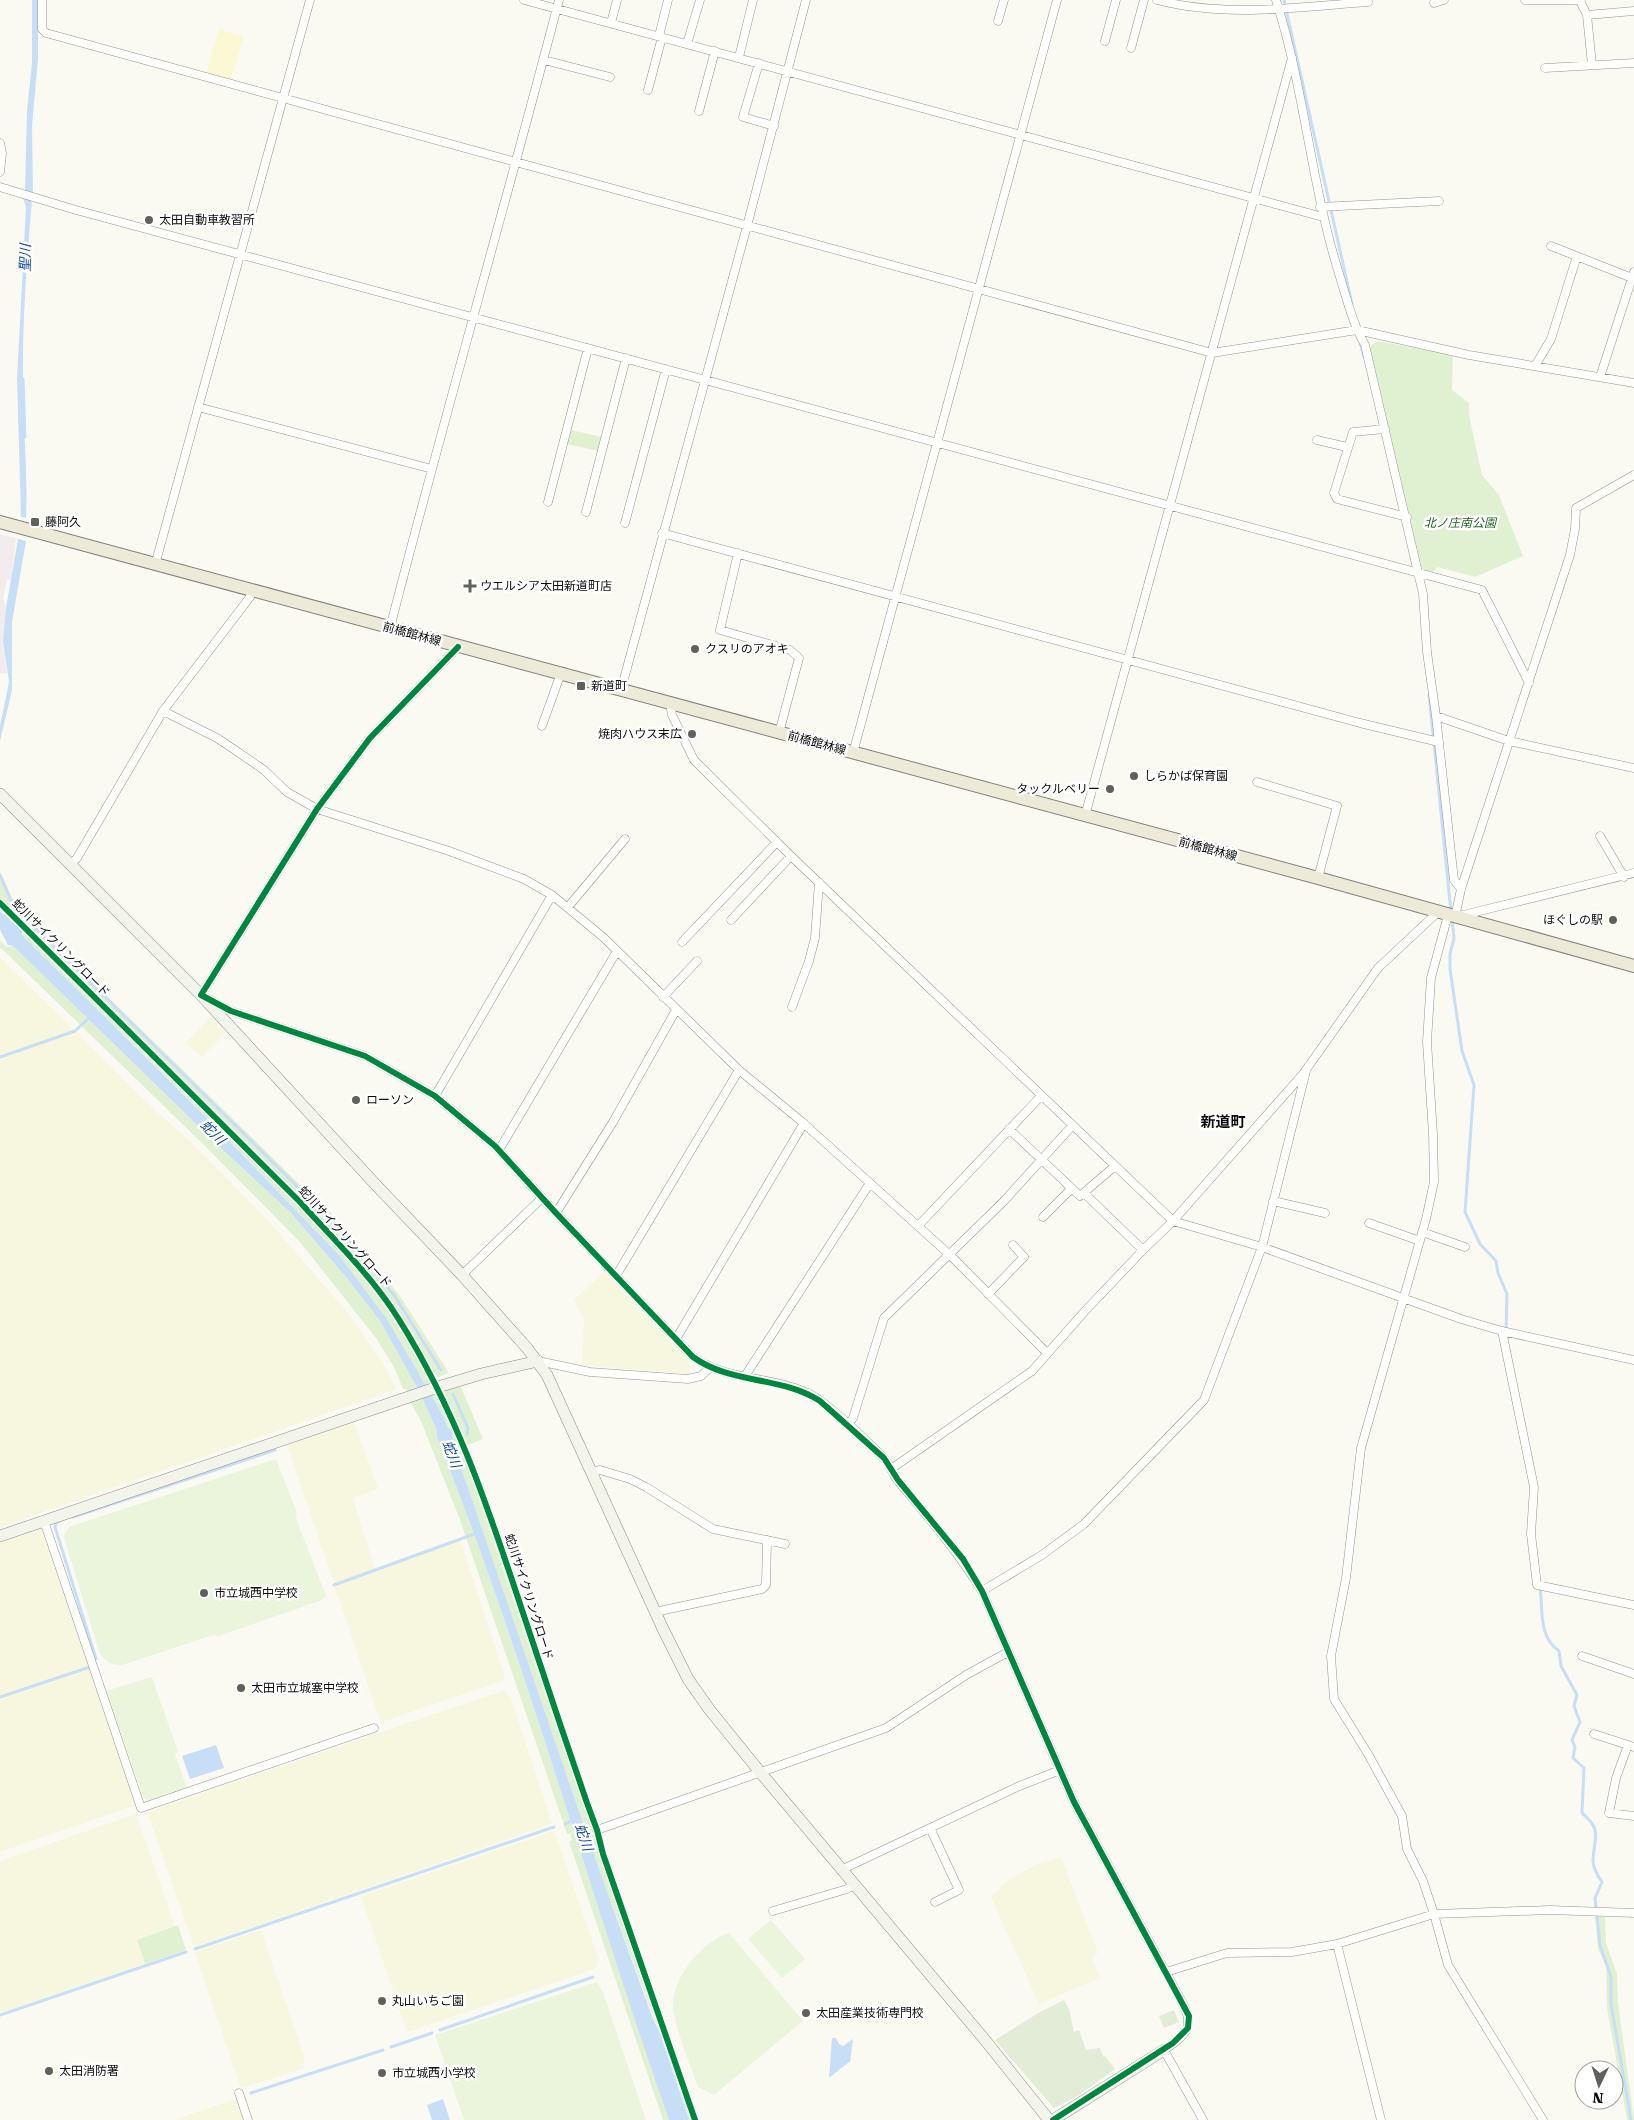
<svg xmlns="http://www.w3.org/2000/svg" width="1634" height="2120" font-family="'Roboto Serif','Noto Sans JP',serif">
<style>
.industrial{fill:#f3ecef}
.farmland{fill:#f6f7de}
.green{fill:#e0f1d2}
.sand{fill:#fbf9d3}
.cemetery{fill:#e3ecd6}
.pitch{fill:#eaf5db}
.water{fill:#c8def6}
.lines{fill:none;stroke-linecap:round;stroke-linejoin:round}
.stream{stroke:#c8def6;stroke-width:3}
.street-casing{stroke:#949490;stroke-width:9}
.secondary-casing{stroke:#8b8a87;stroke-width:12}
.primary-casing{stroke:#81817d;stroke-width:14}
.street{stroke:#fefefd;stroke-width:8}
.secondary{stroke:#f4f5ea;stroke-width:11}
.primary{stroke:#edebd8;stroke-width:12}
.cycleway-casing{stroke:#fff;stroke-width:9}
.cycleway{stroke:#00873e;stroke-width:6}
.poi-dot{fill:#60605d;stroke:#fff;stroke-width:2}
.labels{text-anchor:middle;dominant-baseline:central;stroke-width:5;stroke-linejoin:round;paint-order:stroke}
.poi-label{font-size:12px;fill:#0d0d0d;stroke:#fff;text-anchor:start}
.park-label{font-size:12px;font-style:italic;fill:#20661d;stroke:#fff}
.street-label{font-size:12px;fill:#0d0d0d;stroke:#fff}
.water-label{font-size:14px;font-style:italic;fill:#154ca1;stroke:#fff}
.quarter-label{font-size:15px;font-weight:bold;fill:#0d0d0d;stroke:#fff}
</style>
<rect width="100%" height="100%" fill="#fbfaf2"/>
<path class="industrial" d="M0 534 16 538 11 580 7 579 3 598 6 608 3 641 7 673 0 674Z"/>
<path class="farmland" d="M0 957 157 1112 193 1144 271 1224 348 1313 382 1362 397 1389 0 1527Z
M210 1017 226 1033 202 1057 186 1043Z
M604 1272 690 1363V1374L582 1365 584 1319 574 1300Z
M354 1422 378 1489 353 1498 375 1570 460 1539 505 1677 502 1681 382 1722 380 1721 288 1447V1444Z
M41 1529 44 1531 136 1805 0 1852V1543Z
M505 1690 508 1696 510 1695 552 1824 194 1947 148 1814 150 1811Z
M136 1814 175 1926 137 1940 145 1964 0 2013V1861Z
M554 1831 599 1960 595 1969 407 2032 361 1896Z
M1061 1857 1098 1953 1092 1957 1100 1978 1039 2004 991 1897 1008 1880 1039 1863Z
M261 1930 305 2059 303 2062 304 2068 243 2088 240 2086 195 1952Z
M233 2100H237L244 2120H173Z"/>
<path class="green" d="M1377 341 1453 355 1452 390 1469 403V415L1482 475 1499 495 1523 556 1475 577 1438 567 1431 574 1422 569 1370 347Z
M567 429 606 438 602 452 563 443Z
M0 872 16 907 325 1209 327 1208 400 1296 449 1373 436 1378 387 1297 319 1218 0 899Z
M25 931 305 1212C352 1263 400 1316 430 1380L428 1381 435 1393H438L455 1429 692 2120H689L659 2031 654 2019 601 1875 453 1444 452 1430 448 1428 440 1410 387 1319 339 1255 212 1123 22 935Z
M0 940 6 947 12 945 224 1151 290 1212 346 1277 380 1321 418 1389 436 1428 437 1437C526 1660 589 1893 669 2120H663L569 1842 572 1840 570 1833 567 1834 460 1520 421 1421 410 1402 413 1401 406 1389H403L394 1367 376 1338 300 1242 206 1147 3 950 0 948Z
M455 1386 456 1388 461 1387 483 1439 466 1446 445 1394V1390Z
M1595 1916 1605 1917 1606 1943 1617 1974 1618 2003 1634 2120H1627L1607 2008 1606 1966 1598 1949Z
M178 1925 186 1950 145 1964 137 1940Z"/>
<path class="sand" d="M219 29 244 36 230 82 206 74Z"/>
<path class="cemetery" d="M1064 2000 1069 2009 1074 2032 1079 2030 1086 2050 1100 2048 1103 2057 1105 2056 1115 2069 1078 2096 1054 2108 995 2040 1040 2012Z
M1174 2010 1179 2022 1164 2028 1159 2016Z"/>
<path class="pitch" d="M276 1459 297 1513 296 1518 326 1596 322 1600 219 1636 213 1635 122 1665C109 1665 105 1661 99 1651L64 1538 65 1533 69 1527Z
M152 1677 178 1752 175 1754 187 1788 149 1801 144 1798 106 1691Z
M771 1920 805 1959 782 1978 748 1939Z
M729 1933 803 2021 714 2095 698 2087C690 2064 679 2039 674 2014 667 1983 700 1942 729 1933Z
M597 1982 604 1995 646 2120H464L435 2035Z"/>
<path class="water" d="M32 0H38V59L32 126 33 195 25 193 27 110 32 63Z
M23 198 32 200C27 260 22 321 23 382 23 427 28 473 26 518L21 517 17 379 26 207Z
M18 539 26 541 12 622V690L0 741V726L9 682 3 641 6 608Z
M0 911 22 931V935L212 1123 339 1255 387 1319 440 1410 448 1428 452 1430 453 1444 601 1875 653 2019 659 2031 689 2120H669C589 1893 526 1660 437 1437L436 1428 418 1389 380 1321 346 1277 290 1212 224 1151 12 945H8L0 930Z
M216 1745 224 1768 190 1779 182 1756Z
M832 2038H836L839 2044 843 2046 853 2039 850 2063 849 2062 829 2078Z
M443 2099 450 2120H432L427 2105Z"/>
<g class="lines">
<path class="stream" d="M1284 0 1352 304
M1360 342 1364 357
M23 379 25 437
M1429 694 1451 912
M0 875 14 907 20 913 325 1214 394 1295 441 1370
M1452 918 1454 938 1450 954V969L1462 1051 1474 1085 1465 1212 1480 1244 1496 1261 1498 1273 1507 1294 1506 1331
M0 1057 75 1031 91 1016
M453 1394 468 1428 467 1434
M73 1517 275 1450
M60 1521 56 1523 55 1527 96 1659
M334 1585 477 1533
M1540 1586C1543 1609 1538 1637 1559 1651L1561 1666 1577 1695 1574 1706 1580 1722 1572 1740 1575 1747 1573 1758 1584 1768 1582 1813C1603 1831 1594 1836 1593 1860 1593 1868 1597 1875 1602 1882L1595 1898 1600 1945 1611 1977V2004L1631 2120
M0 1697 90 1667
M565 1824 573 1820
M195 1949 554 1827
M0 2015 186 1952
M440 2030 593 1977
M391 2047 432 2033
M251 2093 383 2050"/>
<defs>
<path id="street" d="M42 0V29L46 33 1212 353 1357 330 1469 355 1634 383
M524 0 1323 217
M1157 0C1225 18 1299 7 1368 2
M1276 0C1305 91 1311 186 1340 277 1347 300 1353 324 1365 345L1423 594 1427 652 1436 716 1454 880 1461 889
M1525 0H1581
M1580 1 1587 15 1592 65
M1434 3 1444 0
M1587 15 1634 11
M998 21 1004 0
M611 23 617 0
M659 36 668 0
M1105 41 1116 0
M687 44 700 0
M1131 48 1144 0
M739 57 753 0
M544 60 610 77
M759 63 743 117 774 126
M1545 68 1634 63
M648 90 662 37
M699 111 715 51
M0 143 2 153 0 172
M0 187 76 210 1482 590 1529 683
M1320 207 1439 201
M1551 246 1632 278
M1535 366 1551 339 1577 256
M1600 377 1634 272
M198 407 432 469
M1385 429 1353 432 1334 493 1337 499 1407 517
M1317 440 1347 447
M1634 475 1576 508 1575 529 1570 555 1461 889 1455 917 1634 873
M548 502 588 348
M586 512 626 358
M625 523 666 369
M662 533 1360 723 1439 742
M738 553 720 630 790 650 799 658 779 733
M155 565 310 0
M390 628C444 418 504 210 559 0
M458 647 370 738 317 809 201 995 231 1011 365 1056 435 1096 495 1146 556 1213 693 1357C726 1381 771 1376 808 1393 827 1402 867 1441 883 1457 890 1465 893 1475 899 1482 929 1518 958 1552 982 1591L1074 1802 1184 2006C1195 2029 1183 2037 1164 2050L1203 2120
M621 690 747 226 806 0
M670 703 672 715 694 760 791 856 1173 1221 1262 1247 1461 1319 1502 1331 1634 1360
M163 711 217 738 235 750 264 770 287 792 317 809 449 851 524 879 552 895 603 937 739 1070 801 1121 950 1255 1047 1353
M1436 716 1509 741 1634 768
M542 726 561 673
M853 753 1057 0
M1257 782 1337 806 1318 878
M1085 816 1292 58
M1600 836 1624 877
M71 864 77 858 163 711 250 597 252 591
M568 907 625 839
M1448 915 1431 978 1427 1042 1433 1134 1434 1182 1426 1219 1361 1448 1346 1578 1331 1656 1334 1699 1368 1754 1402 1816 1407 1849 1423 1881 1434 1914 1550 1910 1634 1913
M731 920 791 856
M682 942 777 842
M663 997 697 961
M792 1007 809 961 815 938 819 882
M435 1096 552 895
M1009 1129 1080 1196 1115 1166
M499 1150 617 951
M1084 1193 1143 1250
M1273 1201 1325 1213
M556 1213 613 1122 676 1010
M1043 1217 1071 1189
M1369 1223 1420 1241
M918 1226 1041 1096
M1422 1232 1465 1247
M462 1275 542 1198
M616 1276 739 1070
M988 1294 1024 1257 1013 1245
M1502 1331 1534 1487 1531 1534 1537 1585 1634 1605
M676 1339 804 1123
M538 1361 590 1372 688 1379 701 1376 710 1368
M745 1376 870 1183
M848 1425 853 1418 884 1318 1004 1201 1072 1126
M891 1469 1032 1371 1085 1311 1143 1250 1173 1221 1303 1074 1378 968 1438 912
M591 1472 600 1470 630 1479 646 1487 713 1529 785 1544
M44 1521 141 1808 374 1728
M982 1591 1042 1555 1084 1524 1204 1400 1262 1247 1306 1071
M655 1612 762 1589 766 1585 767 1540
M1582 1656 1634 1674
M1594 1734 1634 1747
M1628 1745 1616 1778 1609 1813 1634 1816
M930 1828 959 1890 935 1902
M597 1830 886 1728 966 1675 1008 1652
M843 1869 1017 1787 1060 1770
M773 1911 847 1889 855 1884
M1337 1944 1381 2120
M1166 1972 1227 1953 1292 1952 1337 1944 1434 1914 1448 1965 1543 2120
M239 2093 248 2120"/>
<path id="secondary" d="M0 794 201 995 376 1185 462 1275 527 1348 547 1375 663 1629 688 1679 709 1709 760 1772 985 2040 1049 2120
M0 1536 438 1387 481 1374 538 1361
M1053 2120 1164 2050"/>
<path id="primary" d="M0 522 1318 878 1634 966"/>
</defs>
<use href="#street" class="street-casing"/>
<use href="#secondary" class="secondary-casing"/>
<use href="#primary" class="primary-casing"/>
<use href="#street" class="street"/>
<use href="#secondary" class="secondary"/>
<use href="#primary" class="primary"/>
<defs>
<path id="cycleway" d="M458 647 370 738 317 809 201 995 231 1011 365 1056 435 1096 495 1146 556 1213 693 1357C730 1384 781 1376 820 1401L884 1458 898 1480 963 1559 982 1591 1074 1802 1189 2016 1188 2028 1173 2043 1053 2120
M0 903 300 1202C334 1240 371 1275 398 1318 456 1410 488 1507 522 1610 543 1674 565 1739 587 1803L597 1830 603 1854 695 2120"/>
</defs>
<use href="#cycleway" class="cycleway-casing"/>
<use href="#cycleway" class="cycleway"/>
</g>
<g class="poi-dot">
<circle cx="149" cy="220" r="5"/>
<rect x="30" y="517" width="10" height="10" rx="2.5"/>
<path d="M467.5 578.5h5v5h5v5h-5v5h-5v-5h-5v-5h5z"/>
<circle cx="695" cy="649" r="5"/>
<rect x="576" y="681" width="10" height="10" rx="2.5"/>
<circle cx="692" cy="734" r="5"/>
<circle cx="1134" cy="776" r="5"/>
<circle cx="1110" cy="789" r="5"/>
<circle cx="1613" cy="920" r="5"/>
<circle cx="356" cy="1100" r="5"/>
<circle cx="204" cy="1593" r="5"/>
<circle cx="241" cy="1688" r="5"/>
<circle cx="382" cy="2001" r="5"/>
<circle cx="806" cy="2013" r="5"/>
<circle cx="49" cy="2071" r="5"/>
<circle cx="382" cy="2073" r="5"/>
</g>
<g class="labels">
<g class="poi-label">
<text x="159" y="220">太田自動車教習所</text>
<text x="45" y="522">藤阿久</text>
<text x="480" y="586">ウエルシア太田新道町店</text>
<text x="705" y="649">クスリのアオキ</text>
<text x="591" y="686">新道町</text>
<text x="682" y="734" text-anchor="end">焼肉ハウス末広</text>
<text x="1144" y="776">しらかば保育園</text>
<text x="1100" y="789" text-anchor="end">タックルベリー</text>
<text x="1603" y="920" text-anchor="end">ほぐしの駅</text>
<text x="366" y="1100">ローソン</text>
<text x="214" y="1593">市立城西中学校</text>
<text x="251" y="1688">太田市立城塞中学校</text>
<text x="392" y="2001">丸山いちご園</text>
<text x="816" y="2013">太田産業技術専門校</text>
<text x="59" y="2071">太田消防署</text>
<text x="392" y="2073">市立城西小学校</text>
</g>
<g class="park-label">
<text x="1460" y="523">北ノ庄南公園</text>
</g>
<g class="street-label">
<text transform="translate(412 634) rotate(15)">前橋館林線</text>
<text transform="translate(817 743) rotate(15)">前橋館林線</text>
<text transform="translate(1208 849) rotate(15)">前橋館林線</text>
<text transform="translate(61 948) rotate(45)">蛇川サイクリングロード</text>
<text transform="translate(345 1237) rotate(48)">蛇川サイクリングロード</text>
<text transform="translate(529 1597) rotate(72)">蛇川サイクリングロード</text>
</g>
<g class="water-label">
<text transform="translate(25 258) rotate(-89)">聖川</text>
<text transform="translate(213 1132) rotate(45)">蛇川</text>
<text transform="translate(452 1454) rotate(69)">蛇川</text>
<text transform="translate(584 1837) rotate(71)">蛇川</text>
</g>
<g class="quarter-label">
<text x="1223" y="1122">新道町</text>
</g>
</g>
<g transform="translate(1599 2085) rotate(184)"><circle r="24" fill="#ffffff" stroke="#9e9e9e"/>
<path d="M0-4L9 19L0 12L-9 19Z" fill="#60605d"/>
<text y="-8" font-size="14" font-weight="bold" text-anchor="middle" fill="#0d0d0d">N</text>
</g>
</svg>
